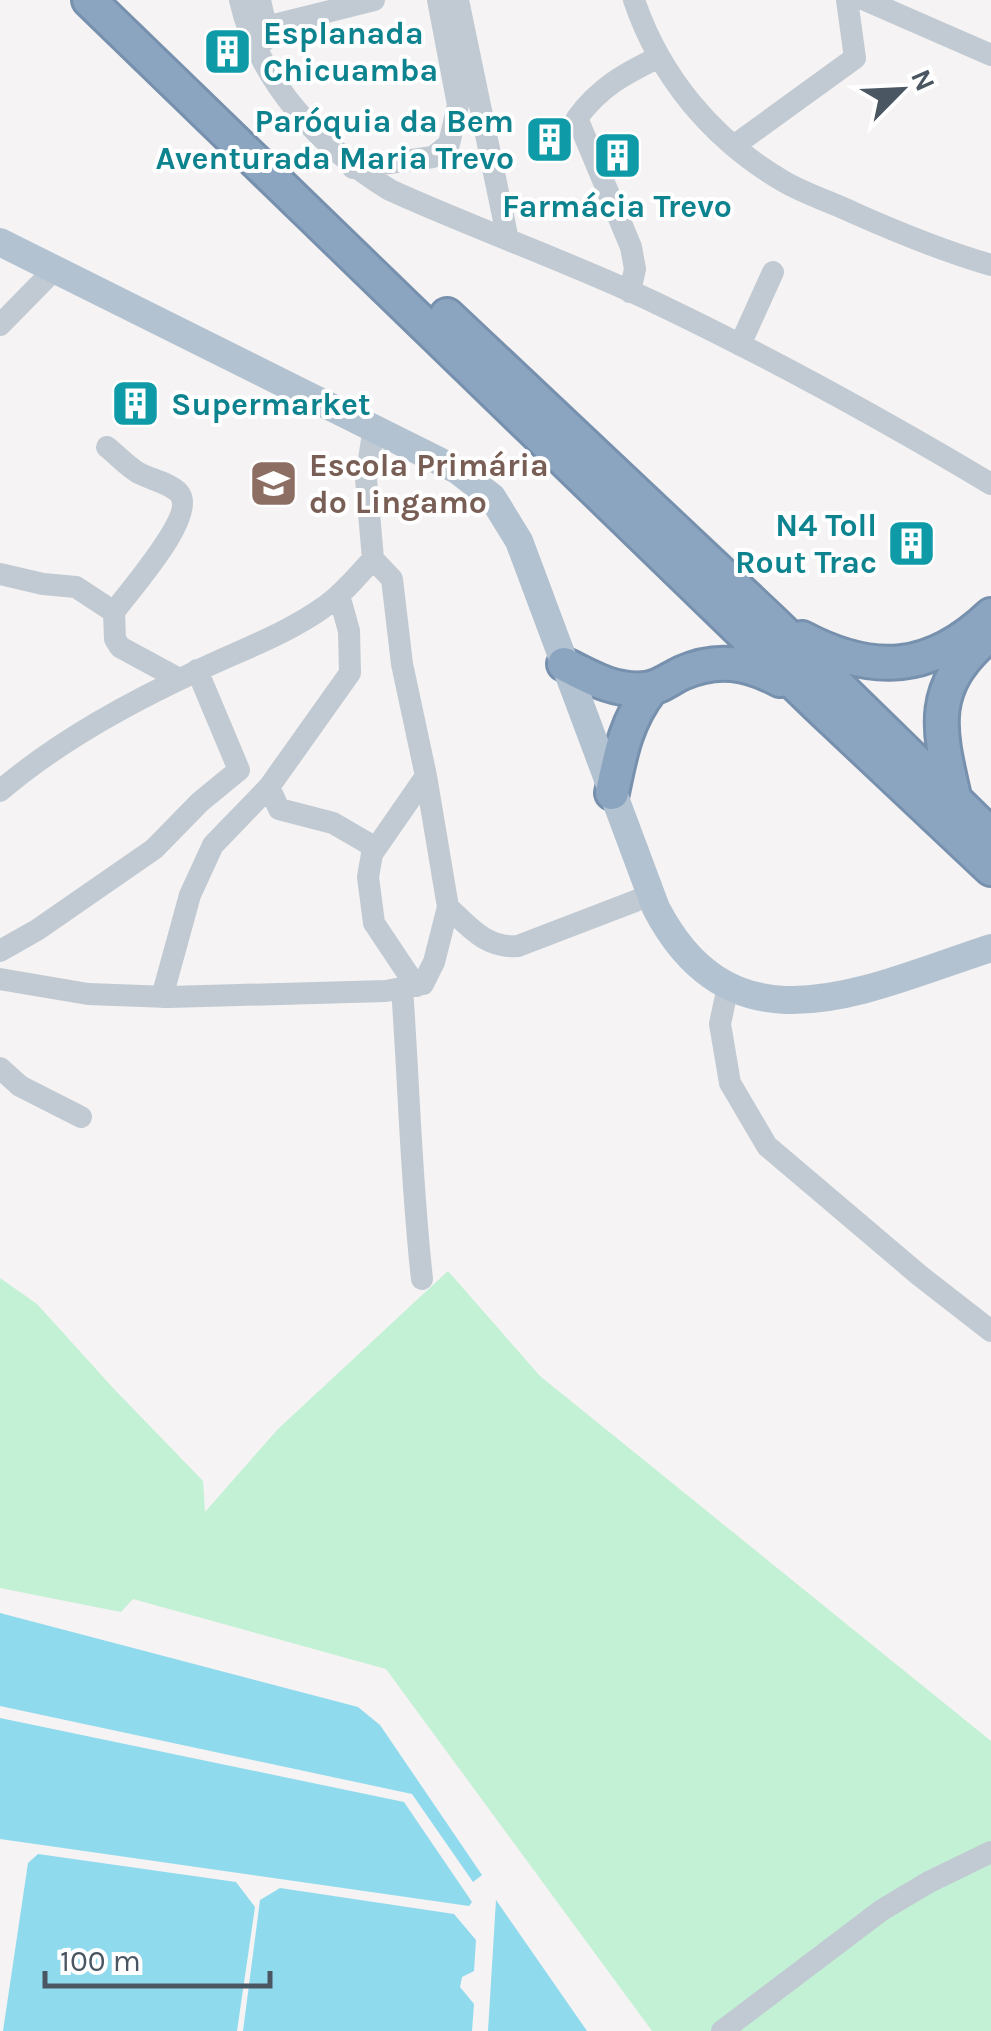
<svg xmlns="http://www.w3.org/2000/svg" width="991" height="2031" font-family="Karla,sans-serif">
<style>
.green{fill:#c3f1d5}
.water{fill:#90daee}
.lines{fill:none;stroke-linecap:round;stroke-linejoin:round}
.highway-casing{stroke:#7690ad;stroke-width:38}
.minor{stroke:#c1cad2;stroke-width:22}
.major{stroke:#b3c2d1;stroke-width:28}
.highway{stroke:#8ba5c1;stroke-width:32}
.labels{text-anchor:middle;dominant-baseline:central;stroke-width:8;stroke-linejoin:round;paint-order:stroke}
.culture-label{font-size:32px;font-weight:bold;fill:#0d838f;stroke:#fff;text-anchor:start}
.education-label{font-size:32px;font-weight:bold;fill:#785e54;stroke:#fff;text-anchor:start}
</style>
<rect width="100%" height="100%" fill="#f5f3f3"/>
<path class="green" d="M448 1271 540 1376 991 1741V2031H652L386 1669 133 1599 121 1612 0 1588V1278L37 1304 114 1389 203 1481 205 1512 278 1429Z"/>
<path class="water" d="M0 1613 358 1707 380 1725 482 1875 473 1882 412 1794 0 1706Z
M0 1718 404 1802 472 1902 469 1906 0 1839Z
M38 1854 236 1882 255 1907 237 2031H3L28 1863Z
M280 1888 454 1914 476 1940 474 1971 462 1977 460 1987 474 2004 472 2031H243L260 1900Z
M496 1900 587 2031H488Z"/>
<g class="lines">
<defs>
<path id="highway" d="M89 0 818 706 991 869
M447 315 776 625 991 835
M802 638C874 676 931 672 991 615
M564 664C591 678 615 692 646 689 659 688 671 678 682 673 718 657 748 663 780 680
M612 793C620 754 626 721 651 689
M955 801C939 731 926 689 988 636"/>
</defs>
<use href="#highway" class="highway-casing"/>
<path class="minor" d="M240 0C258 81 321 148 390 190 478 230 570 262 656 303 771 358 882 419 991 484
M260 0 266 27 263 42
M458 0 508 240
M634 0C660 77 713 140 783 181 805 194 831 202 854 213 899 233 943 251 991 265
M865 0 991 55
M266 27 374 0
M735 145 855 58 847 0
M353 168 433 157 449 144 458 105 438 0
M630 292 635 269 631 247 577 118C600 87 624 74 659 57
M0 325 55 269
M740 345 773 272
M107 447C117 455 126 465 137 472 149 479 170 483 179 493 198 515 128 592 114 612L115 639 120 647 179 679
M0 574 43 584 76 587 114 612
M269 787 279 809 333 823 376 848
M0 791C57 742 126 704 195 672 238 651 285 635 324 607 343 594 358 575 373 559
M448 907C469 927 487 949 518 946L651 895
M0 951 37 930 154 849 200 802 239 770 197 670
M0 979 88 994 169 997 386 991 423 984 434 962 448 907 426 776 402 664 392 579 373 559 366 479 374 427
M416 986 374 923 368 877 372 854 426 776
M728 986 720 1024 730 1083 767 1146 919 1275 991 1331
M402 988C409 1085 411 1182 422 1279
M162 997 190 895 213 845 269 787 350 673 349 631 339 595
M0 1068 20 1086 81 1117
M722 2031 882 1910 929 1882 991 1852"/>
<path class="major" d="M0 242 457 470 492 497 519 541 656 908C734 1059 867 988 991 948"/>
<use href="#highway" class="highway"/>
</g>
<defs>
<symbol id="building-square" viewBox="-11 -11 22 22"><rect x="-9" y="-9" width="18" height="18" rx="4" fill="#0f9aa8" stroke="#fff"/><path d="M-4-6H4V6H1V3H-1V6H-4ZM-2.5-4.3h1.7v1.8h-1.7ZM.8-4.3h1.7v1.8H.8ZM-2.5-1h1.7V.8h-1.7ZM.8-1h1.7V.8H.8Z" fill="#fff"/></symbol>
<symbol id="school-square" viewBox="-11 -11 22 22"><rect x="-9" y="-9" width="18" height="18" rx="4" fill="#8d6e63" stroke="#fff"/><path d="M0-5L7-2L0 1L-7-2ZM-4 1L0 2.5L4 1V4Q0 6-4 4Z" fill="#fff"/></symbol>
</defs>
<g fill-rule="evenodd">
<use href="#building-square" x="200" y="24" width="55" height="55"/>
<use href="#building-square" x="522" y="112" width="55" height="55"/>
<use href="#building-square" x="590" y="128" width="55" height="55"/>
<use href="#building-square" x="108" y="376" width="55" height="55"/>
<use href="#school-square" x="246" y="456" width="55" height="55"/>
<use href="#building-square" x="884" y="516" width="55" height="55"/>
</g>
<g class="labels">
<g class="culture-label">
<text x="263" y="33">Esplanada<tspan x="263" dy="37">Chicuamba</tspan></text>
<text x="514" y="121" text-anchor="end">Paróquia da Bem<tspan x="514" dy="37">Aventurada Maria Trevo</tspan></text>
<text x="617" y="206" text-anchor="middle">Farmácia Trevo</text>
<text x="171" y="404">Supermarket</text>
<text x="877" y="525" text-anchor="end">N4 Toll<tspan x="877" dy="37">Rout Trac</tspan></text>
</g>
<g class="education-label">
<text x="309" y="465">Escola Primária<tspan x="309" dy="37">do Lingamo</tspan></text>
</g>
</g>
<g transform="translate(901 90) rotate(66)" stroke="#ffffff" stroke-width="8" paint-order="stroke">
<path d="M0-8L18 38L0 25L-18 38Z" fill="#4a5661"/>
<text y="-15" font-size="28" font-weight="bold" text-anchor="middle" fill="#4a5661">N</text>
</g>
<path d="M45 1971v15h225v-15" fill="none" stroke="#4a5661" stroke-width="5"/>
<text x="60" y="1971" font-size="30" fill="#4a5661" stroke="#ffffff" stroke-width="8" paint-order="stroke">100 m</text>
</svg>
